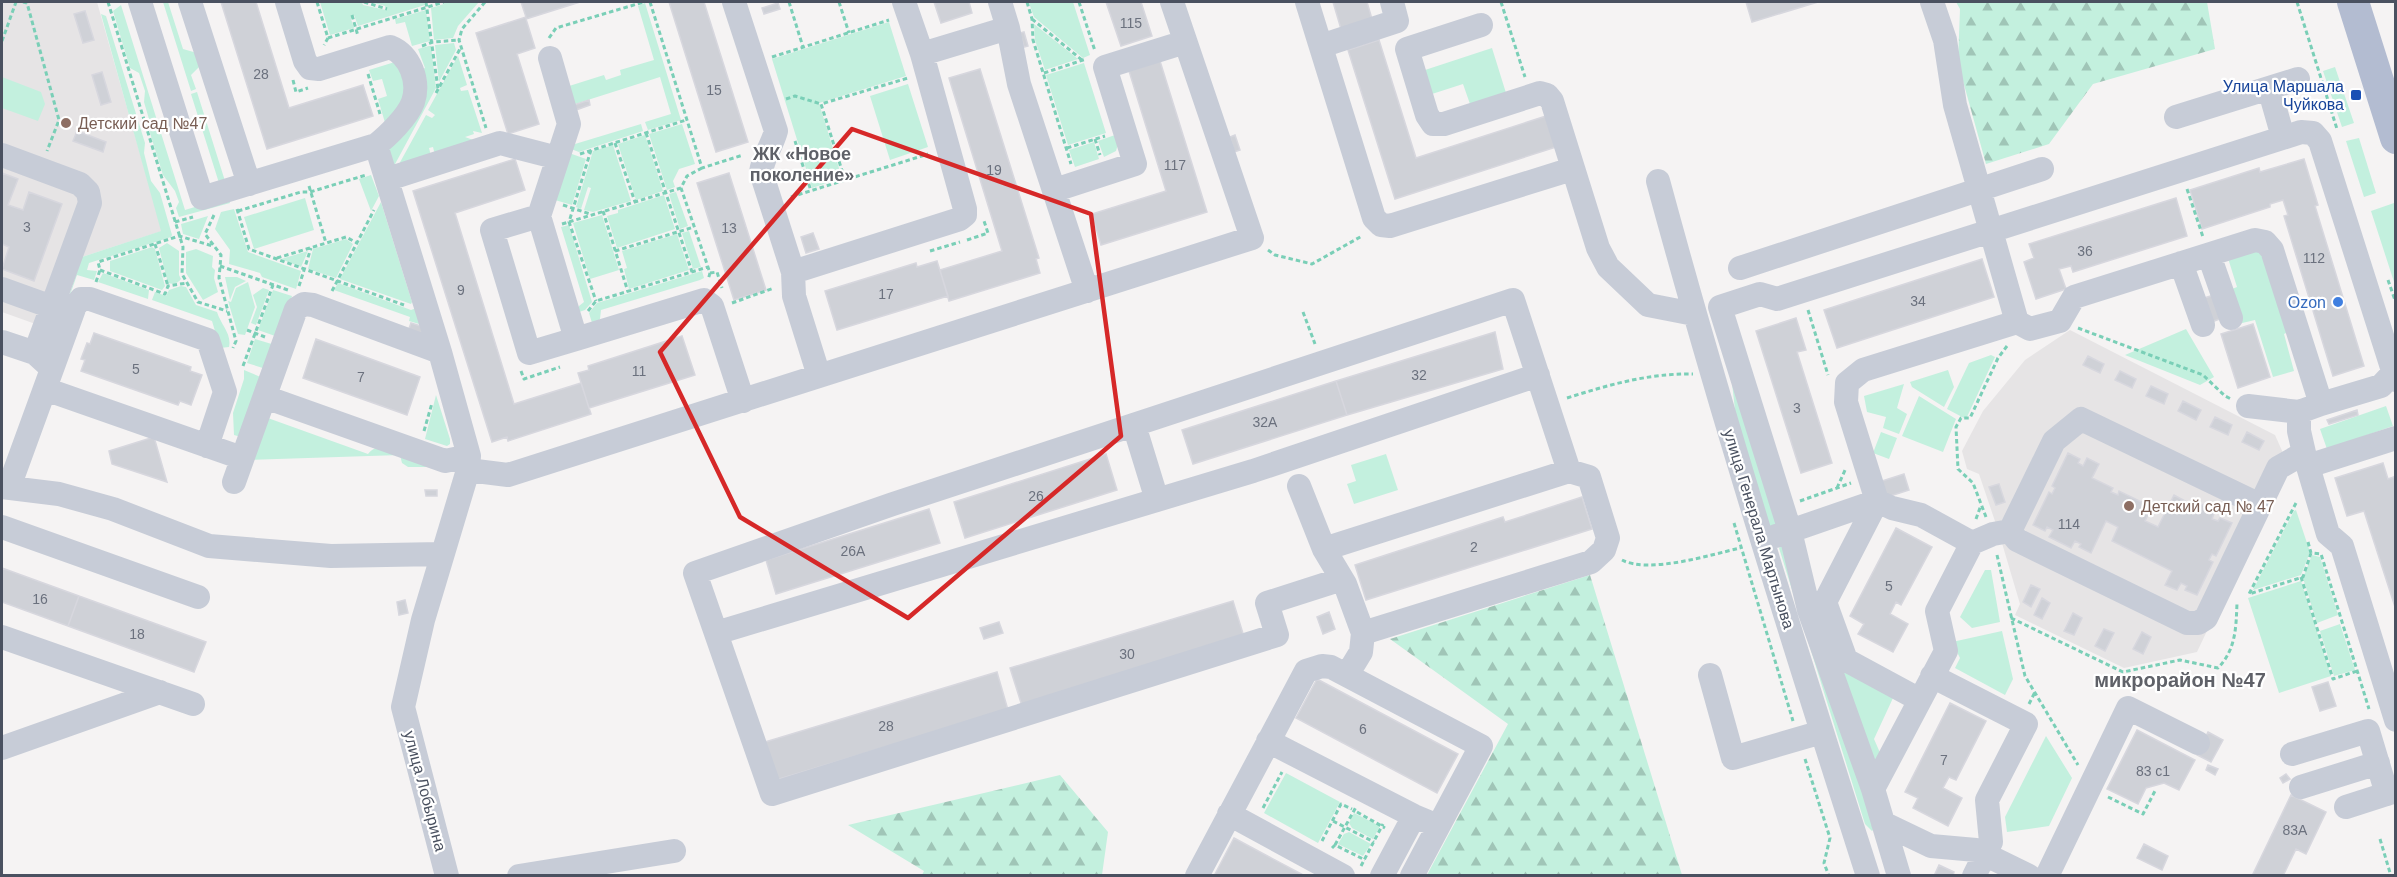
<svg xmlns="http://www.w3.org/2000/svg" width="2397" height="877" font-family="Arial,sans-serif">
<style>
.education{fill:#e6e4e5}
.green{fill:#c3f0de}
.forest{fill:url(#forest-firs)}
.building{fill:#cfd1d7;stroke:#d7d7de;stroke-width:1.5}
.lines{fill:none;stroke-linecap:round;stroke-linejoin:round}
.path{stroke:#7acfb7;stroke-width:3;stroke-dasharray:4.5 3;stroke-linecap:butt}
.minor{stroke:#c7ccd7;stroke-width:24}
.major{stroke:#b3bcd1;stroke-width:32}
.marked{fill:none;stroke:#d62828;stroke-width:4.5;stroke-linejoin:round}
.transit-dot{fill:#1a4fb4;stroke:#fff;stroke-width:2}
.education-dot{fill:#8d6e63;stroke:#fff;stroke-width:2}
.shop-dot{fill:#3f7fe0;stroke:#fff;stroke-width:2}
.labels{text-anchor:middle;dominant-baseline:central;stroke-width:4.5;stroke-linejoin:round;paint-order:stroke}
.number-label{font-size:14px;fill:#6b717e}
.transit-label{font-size:16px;fill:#164399;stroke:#fff;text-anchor:end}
.education-label{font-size:16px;fill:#785e54;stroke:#fff;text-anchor:start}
.shop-label{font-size:16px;fill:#366cbe;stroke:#fff;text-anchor:end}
.street-label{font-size:16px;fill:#4a5160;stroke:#fff}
.neighbourhood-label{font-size:18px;font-weight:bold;fill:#5f6168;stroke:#fff}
.quarter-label{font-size:20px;font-weight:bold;fill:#5f6168;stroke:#fff}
</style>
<defs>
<pattern id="forest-firs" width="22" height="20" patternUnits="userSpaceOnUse" patternTransform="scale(1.5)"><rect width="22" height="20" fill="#c3f0de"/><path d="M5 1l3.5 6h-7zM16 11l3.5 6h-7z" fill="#a0c5b7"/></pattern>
</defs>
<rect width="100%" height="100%" fill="#f5f3f3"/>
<path class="education" d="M2 2H97L162 231 82 257 55 331 2 312Z
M2070 330 2275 435 2287 462 2197 652 2124 668 2015 615 2020 604 1999 533 1979 474 1967 469 1962 451 1983 411 2025 360Z"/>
<path class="green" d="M163 2H168L183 49 197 53 201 65 191 75 196 89 191 91Z
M320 2H362L363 5 386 10 385 6 370 2H424L425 5 358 26 354 15 351 19 354 28 330 35Z
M446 2H479L458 26 453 38 434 40 431 8 444 4Z
M1034 2H1073L1090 55 1083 58 1034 17 1029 3Z
M645 3 681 120 648 130 645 122 671 114 660 77 572 105 566 87 604 75 606 80 621 75 620 70 654 60 638 6Z
M121 5 185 210 228 197 230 203 179 217 176 208 179 202 175 191 163 175 150 133 151 126 144 102 145 91 139 73 130 68 113 11Z
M426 10 430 41 412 46 405 22 396 24 395 19Z
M101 14 106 16 145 143 144 153 151 181 160 193 172 235 171 237 89 263 87 270 97 271 94 280 77 275 51 349 82 257 161 231Z
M889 22 906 76 819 103 842 178 812 188 772 59Z
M1034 24 1078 59 1045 70 1035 40Z
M454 43 456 50 439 82 435 45Z
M429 46H431L436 88 394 166 388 153 419 71 425 68 418 49Z
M1492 48 1506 93 1470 104 1463 84 1432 94 1425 70Z
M458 56 467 85 460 88 461 91 468 90 482 133 473 131 474 134 465 137 476 141 435 155 433 147 429 148 431 156 398 166 426 115 432 118 435 115 428 110Z
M398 61 408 90 386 126 378 99 387 96 382 79 373 81 369 70Z
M1084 63 1106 133 1068 145 1046 75Z
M2335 67 2354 123 2342 127 2323 71Z
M2 77 41 92 45 104 38 121 2 108Z
M908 84 928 147 890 160 870 96Z
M197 92 225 181 219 183 191 94Z
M641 124 643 131 579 152 571 149 575 144Z
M682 124 695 164 679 169 673 181 675 187 667 190 649 134Z
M645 135 663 191 636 200 618 144Z
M1115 135 1118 144 1116 151 1104 157 1098 141Z
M2359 138 2376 193 2364 197 2346 141Z
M1094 142 1099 159 1075 167 1069 150Z
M613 145 631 201 593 212 584 210 591 188 588 187 581 209 576 207 593 151Z
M569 153 586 159 572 205 555 200Z
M371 175 379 196 371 211 359 179Z
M676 192 688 226 680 229 669 194Z
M664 195 675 229 617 248 607 216 618 213V210Z
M305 198 314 230 254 249 244 217Z
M381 202 412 302 411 304 340 279Z
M2394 203 2396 205 2395 285 2371 211Z
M234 209 248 252 301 271 296 289 262 277 260 273 229 264 230 250 215 229 221 212Z
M602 215 619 270 590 279 573 223Z
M208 216 199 239 183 234 181 224Z
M569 225 592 302 585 310 576 313 579 306 584 302 561 227Z
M689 231 701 267 693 269 682 233Z
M677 234 689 270 629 289 624 269 627 268 622 251Z
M346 239 353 244 336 278 308 269 313 249Z
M167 243 179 251V275L181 279C178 283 174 285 168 283L159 248Z
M152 247 155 249 165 286 162 290 110 271V261Z
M196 249 213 256 212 267 215 270 214 278 218 292 203 300 186 273V252Z
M2260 250 2288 332 2284 334 2294 371 2273 377 2255 320 2238 324 2227 291 2237 287 2227 255Z
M308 251 301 267 281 259Z
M702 271 704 278 700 280 601 310 600 319 593 326 589 313 597 303Z
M103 273 149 290 148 299 98 282Z
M225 277H237L246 281 235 287 230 300Z
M248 282 255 307 245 335 238 334 228 301 231 302 236 288Z
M338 283 411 310 419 307 426 326 409 321 410 317 334 290Z
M181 286 186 287 196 305 217 312C221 325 232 334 229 347L220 348 212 321 152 300 155 292 166 296 169 290Z
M263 288 269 290 256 325 251 323 257 307 253 295Z
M273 290 292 296 278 337 258 330Z
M2186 329 2214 377 2200 385 2125 355Z
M255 339 275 345 266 369 247 363Z
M1991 355 1995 357 1966 419 1947 409 1969 363Z
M1730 365 1781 527 1775 528 1769 526 1736 419Z
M244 370 263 378 241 437 234 435 233 413 244 379Z
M1948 370 1954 387 1944 407 1912 387 1910 382Z
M1904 384 1897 408 1907 414 1899 434 1883 428 1886 417 1867 412 1864 396Z
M436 395 450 439V444L447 446 425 439Z
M1919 396 1956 419 1943 452 1902 436Z
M2386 406 2393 426 2327 449 2320 429Z
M265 417 368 454C381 437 410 456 427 462L428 464 426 467H408L402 463 400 455 250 460Z
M1881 432 1897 438 1889 459 1873 453Z
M1386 454 1398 490 1354 504 1347 484 1356 481 1351 465Z
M2296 510 2310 552 2301 575 2253 590 2294 511Z
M1784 543 1876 827 1872 831 1865 824 1779 548Z
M2312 555 2320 557 2338 615 2317 623 2303 578Z
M1985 570H1991L2000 622 1972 628 1960 617Z
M2301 581 2331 676 2279 693 2248 598Z
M2340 624 2355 670 2334 676 2320 631Z
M2002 631 2013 679 2005 695 1955 668 1960 658 1952 642Z
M1839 665 1893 698 1874 739 1881 755 1875 772Z
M2046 736 2072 778 2049 826 2007 832 2005 817Z
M1286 773 1340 802 1318 843 1264 813Z
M1354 813 1380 826 1373 839 1352 828 1349 823Z
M1349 832 1371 844 1363 856 1338 844 1344 834Z"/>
<path class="forest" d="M1956 2H2207L2215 49 2093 84 2049 144 1986 164 1958 63 1960 9Z
M1590 575 1682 875H1427L1508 724 1390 639Z
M1060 775 1108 832 1102 875H922L924 871 848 825Z"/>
<path class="building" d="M221 2H256L289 108 363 85 373 116 267 149Z
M521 2H580L526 19 535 48 517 54 539 124 508 134 476 33 526 17Z
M669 2H704L748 142 716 152Z
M934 2H969L972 13 941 23Z
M1106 2H1141L1152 36 1121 46Z
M1333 2H1367L1372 19 1341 29Z
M1746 2H1818L1752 22Z
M778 3 780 9 764 14 762 8Z
M85 11 94 40 83 43 74 14Z
M1024 32 1028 46 1024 47 1020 33Z
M1379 40 1416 158 1546 116 1556 147 1395 199 1348 50Z
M1160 61 1207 212 1101 245 1092 214 1166 191 1129 71Z
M980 69 1039 258 1036 259 1040 273 949 301 940 270 1002 251 949 78Z
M102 72 111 102 101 105 92 75Z
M589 100 590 105 576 110 574 105Z
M77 131 106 142 103 152 73 141Z
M1235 135 1240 150 1234 152 1230 137Z
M515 159 525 190 455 213 514 404 581 383 591 414 508 441 507 437 492 442 413 191Z
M2304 159 2318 205 2315 206 2364 366 2333 376 2284 216 2288 215 2283 200 2270 204V207L2202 229 2190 190 2259 168 2260 172Z
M2 173 18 179 8 205 23 210 29 192 62 204 34 281 2 269 9 247 2 244Z
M729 173 766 290 734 300 697 183Z
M2176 198 2187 236 2073 272 2071 266 2059 269 2066 289 2036 299 2024 262 2034 258 2029 244Z
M813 233 819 249 806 253 801 237Z
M1982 259 1994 297 1837 348 1824 310Z
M937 261 948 296 837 330 825 291 916 263 917 267Z
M2217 294 2225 317 2209 323 2201 299Z
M1796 318 1806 350 1797 352 1832 463 1801 473 1756 331Z
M411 323 424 327 419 339 407 334Z
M2253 324 2270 377 2238 388 2221 334Z
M1495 332 1503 369 1347 415 1336 381Z
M94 333 191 367 190 371 202 375 191 405 180 401 178 405 81 371 85 360 81 359 87 343 90 344Z
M682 336 695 375 589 408 578 373 589 370 588 366Z
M316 339 420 377 407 415 303 378Z
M2088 356 2104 364 2100 373 2083 365Z
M2120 371 2136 379 2132 388 2115 380Z
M1336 381 1347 415 1193 464 1182 430Z
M2151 386 2168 394 2164 404 2146 396Z
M2183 401 2201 410 2196 420 2178 411Z
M2357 410 2358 415 2329 424 2327 420Z
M2215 417 2232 425 2228 435 2210 427Z
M2247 432 2264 441 2259 450 2242 442Z
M154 437 167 482 112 464 109 451Z
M2068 453 2080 459 2078 463 2083 466 2087 458 2099 464 2092 478 2113 488 2111 492 2118 495 2119 491 2152 507 2145 521 2158 527 2174 495 2185 501 2184 505 2189 508 2193 500 2215 511 2212 519 2218 521 2220 518 2232 523 2216 556 2212 554 2209 560 2213 562 2197 595 2185 590 2187 586 2181 583 2177 590 2165 585 2172 571 2112 541 2118 527 2106 521 2091 553 2079 547 2081 544 2075 541 2071 548 2049 537 2053 530 2047 527 2045 531 2033 525 2049 492 2052 494 2055 488 2052 486Z
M1106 454 1117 490 965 538 954 502Z
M2383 463 2388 479 2396 476V610L2364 511 2347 516 2335 478Z
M1904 474 1909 490 1884 498 1879 482Z
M1999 484 2005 502 1996 505 1989 487Z
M425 490H437V496H426Z
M1582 497 1592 529 1366 600 1355 565 1503 517 1505 522Z
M929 509 940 543 776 594 766 560Z
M1896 528 1932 547 1901 605 1896 602 1890 614 1908 624 1893 652 1858 634 1864 624 1850 616Z
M2 568 79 596 68 626 2 602Z
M2031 585 2040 589 2031 607 2023 602Z
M79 596 206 642 194 672 68 626Z
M2042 598 2050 603 2042 619 2034 615Z
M405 600 408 613 399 615 397 602Z
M1233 601 1245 640 1022 706 1010 668Z
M1329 612 1335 629 1323 634 1317 617Z
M2073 613 2082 618 2074 635 2064 631Z
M999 622 1003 633 984 639 980 628Z
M2104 629 2114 633 2105 651 2095 646Z
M2142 632 2151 637 2143 654 2133 649Z
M997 672 1008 710 776 780 765 742Z
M1317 679 1458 754 1437 793 1296 718Z
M2328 682 2336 706 2320 711 2312 687Z
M1950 703 1986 721 1956 780 1949 777 1943 788 1962 798 1948 826 1913 808 1918 798 1905 792Z
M2137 730 2195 760 2179 790 2164 783 2146 788 2138 804 2107 789Z
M2208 732 2223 740 2211 762 2197 755Z
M2208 765 2218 769 2215 775 2206 770Z
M2286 774 2290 779 2283 783 2280 778Z
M2291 795 2326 812 2306 854 2296 849 2283 876H2252Z
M1234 838 1305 876H1217L1215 874Z
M2144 844 2168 856 2162 870 2137 858Z
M1939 865 1954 872 1953 876H1934Z"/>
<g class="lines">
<path class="path" d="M23 2 27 3 59 120 47 151
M108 2 183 247 182 274 198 302 227 311
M317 2 328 38 324 45
M364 2 387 9
M426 2 438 89
M485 2 462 29 459 40 486 128
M650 2 702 168 743 155
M789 2 803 47
M839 2 849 33
M1027 2 1032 19 1033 40 1071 164
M1079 2 1095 51
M1501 2 1525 77
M2297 2 2337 129
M352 15 358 36
M1032 19 1082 60
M328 38 444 2
M549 38 556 28 644 2
M2 41 16 2
M422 46 433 42 459 40
M772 57 889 20
M1044 73 1086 59
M368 74 380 114
M293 80 296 92 308 88
M436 93 461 47
M786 99 795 96 821 104
M646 133 692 272
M1095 139 1100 155
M795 141 811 191
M615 143 635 202
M1067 148 1105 136
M591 150 569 222 596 301
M580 154 686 120
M702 168 687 176 681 188 710 273 708 280
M845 180 821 104 908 78
M309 186 326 243
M2187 189 2203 237
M791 197 928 154
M563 205 590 214
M237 209 249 249 404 305
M238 211 301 192H310L366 175
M603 211 628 292
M214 215 205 234 221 255 219 278 236 341 233 348
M175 222 193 217
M562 224 681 188
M967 240 988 233 984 221
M155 244 168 286
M1268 250 1275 255 1312 264 1362 236
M615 251 694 227
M930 251 960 242
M277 258 346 237 357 243
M220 266 288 290
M100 270 165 294 168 286 187 283
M710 273 717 272 722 288
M2388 280 2396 303
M96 282 100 270 98 262 179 236 213 246
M299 286 311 248
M332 291 374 210
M732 303 774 288
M1808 310 1828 375
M588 311 596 301 708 267
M1303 312 1315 344
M2078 328 2203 375 2225 396 2231 399
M247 330 265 337
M243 366 273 285
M521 371 524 379 560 367
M1567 398C1608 385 1649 373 1693 374
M424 431 432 403
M1837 488 1846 468
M1800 501 1851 483
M2296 503 2249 594 2303 577 2311 553
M1986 517 1973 483 1958 469 1956 427 1961 418H1970L1998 358 2007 346
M1976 519 1981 505
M1734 523 1793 721
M2308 542 2311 553 2321 554 2369 709
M1997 555 2025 676 2078 765
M1622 560C1649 574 1710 555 1740 548
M2301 577 2333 679 2357 671
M2011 618 2123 672 2180 660 2218 668C2236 649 2236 628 2237 603
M2029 704 2035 692
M1805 759 1830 838 1824 863 1829 876
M2108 797 2143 814 2155 791
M1263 808 1282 772
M1357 812 1385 828
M1333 821 1374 842
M2380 839 2391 876
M1322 841 1341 804 1352 809
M1335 845 1356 807
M1332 848 1335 845 1365 860
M1361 866 1383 824"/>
<path class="minor" d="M140 2 202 198 376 145C388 136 408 116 413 102 420 81 410 55 390 47L319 69 310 68 305 61 287 2
M190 2 249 184
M734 2 776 131C772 146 763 157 761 172L793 272 794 296 819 376
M904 2 922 54
M1000 2 1008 28 1019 84 1087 291
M1307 2 1374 218 1381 225 1390 226 1572 169
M1932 2 1945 40 1955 105 2017 322
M1481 25 1407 49 1427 115 1433 124H1444L1540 93 1547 95 1552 101 1598 248 1608 267 1648 305 1694 314
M1321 46 1397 21 1392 2
M550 58 569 124 539 216 576 339 704 300 712 306 743 401
M2269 88 2283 137
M2176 117 2298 79
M376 145 440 352 469 456 468 470 423 620 403 707 447 876
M2 155 80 184 88 192 90 203 35 353
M388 179 500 143 558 158
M1658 181C1721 414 1794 645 1868 876
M1055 190 1135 164 1105 67 1185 42
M539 216 492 230 529 353 576 339
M2209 255 2231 318
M2181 263 2203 325
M1740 268 2042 169
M793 272 960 219 965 215V209L922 54 1008 28
M2 289 52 307
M2 342 35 353 46 363
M45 389 242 458
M265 397 445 461 469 456
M2321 404 2381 386 2396 370
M2248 406 2299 412
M1134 425 1157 500
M2308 466 2396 438
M468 470 508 475 1252 238 1172 2
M234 482 296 309 304 304 313 305 440 352
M1299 486 1324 549 1345 584 1363 633
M2 487 59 494 113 509 209 546 331 556 441 554
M9 487 75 306 81 299H90L208 340 225 392 207 446
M2 527 198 597
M2010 531 2054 441 2081 419 2260 505
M1776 536 1877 501 1892 508 1921 515 1972 543 1937 611 1946 651 1873 789
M1972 543 1993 534 2010 531 2017 540 2187 623H2198L2206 618 2278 468 2304 453
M1324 549 1569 471 1589 477 1608 538 1604 550 1591 562 1363 633 1361 652 1347 675
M1342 579 1267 603 1277 635 772 794 695 573 893 504 1513 300 1569 471
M716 633 1253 471 1538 375
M2 637 193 704
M1710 675 1733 758 1822 732
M1932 676 2026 724 1987 800 1991 842 1974 876
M1920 700 1846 660 1825 602 1877 501 1846 402 1847 383 1863 370 2017 322 2030 329 2060 321 2074 297 2255 240 2265 242 2272 250 2321 404 2299 412V431L2304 453 2328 534 2342 546 2396 720
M1268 741 1414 816 1438 826
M2 748 160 692
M2292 754 2368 731 2387 794
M2301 787 2378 763
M2346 807 2396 791
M1229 814 1343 876
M1883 823 1931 846 1976 850 2029 876
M519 876 674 851
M1197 876 1306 671 1322 666 1331 667 1481 746 1412 876
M1382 876 1414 816
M1899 876 1873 789 1809 610 1790 531 1720 307 1760 294 1777 299 2301 132 2313 133 2320 141 2396 380
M2047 876 2128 708 2198 743"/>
<path class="major" d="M2353 2 2396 138"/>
</g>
<path class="marked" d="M852 129 1091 214 1121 436 908 618 740 517 660 352Z"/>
<rect class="transit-dot" x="2350" y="89" width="12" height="12" rx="3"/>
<g class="education-dot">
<circle cx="66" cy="123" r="6"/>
<circle cx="2129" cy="506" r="6"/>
</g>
<circle class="shop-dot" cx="2338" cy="302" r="6"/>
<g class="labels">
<g class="number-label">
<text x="1131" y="23">115</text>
<text x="261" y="74">28</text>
<text x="714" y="90">15</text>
<text x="1175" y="165">117</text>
<text x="994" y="170">19</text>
<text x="27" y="227">3</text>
<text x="729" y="228">13</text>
<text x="2085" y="251">36</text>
<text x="2314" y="258">112</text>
<text x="461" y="290">9</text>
<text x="886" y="294">17</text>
<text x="1918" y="301">34</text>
<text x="136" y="369">5</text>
<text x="639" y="371">11</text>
<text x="1419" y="375">32</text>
<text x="361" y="377">7</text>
<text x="1797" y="408">3</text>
<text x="1265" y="422">32А</text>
<text x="1036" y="496">26</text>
<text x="2069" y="524">114</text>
<text x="1474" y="547">2</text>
<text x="853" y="551">26А</text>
<text x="1889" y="586">5</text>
<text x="40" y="599">16</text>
<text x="137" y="634">18</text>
<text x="1127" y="654">30</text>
<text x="886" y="726">28</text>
<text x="1363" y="729">6</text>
<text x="1944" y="760">7</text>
<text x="2153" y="771">83 с1</text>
<text x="2295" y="830">83А</text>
</g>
<g class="transit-label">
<text x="2344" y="86">Улица Маршала<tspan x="2344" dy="18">Чуйкова</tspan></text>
</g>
<g class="education-label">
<text x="78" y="123">Детский сад №47</text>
<text x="2141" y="506">Детский сад № 47</text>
</g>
<g class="shop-label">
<text x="2326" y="302">Ozon</text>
</g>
<g class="street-label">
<text transform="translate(1759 529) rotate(73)">улица Генерала Мартынова</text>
<text transform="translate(425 791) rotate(75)">улица Лобырина</text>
</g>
<g class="neighbourhood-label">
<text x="802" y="154">ЖК «Новое<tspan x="802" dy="21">поколение»</tspan></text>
</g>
<g class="quarter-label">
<text x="2180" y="680">микрорайон №47</text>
</g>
</g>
<rect width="2397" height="877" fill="none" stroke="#4a5160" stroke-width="6"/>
</svg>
